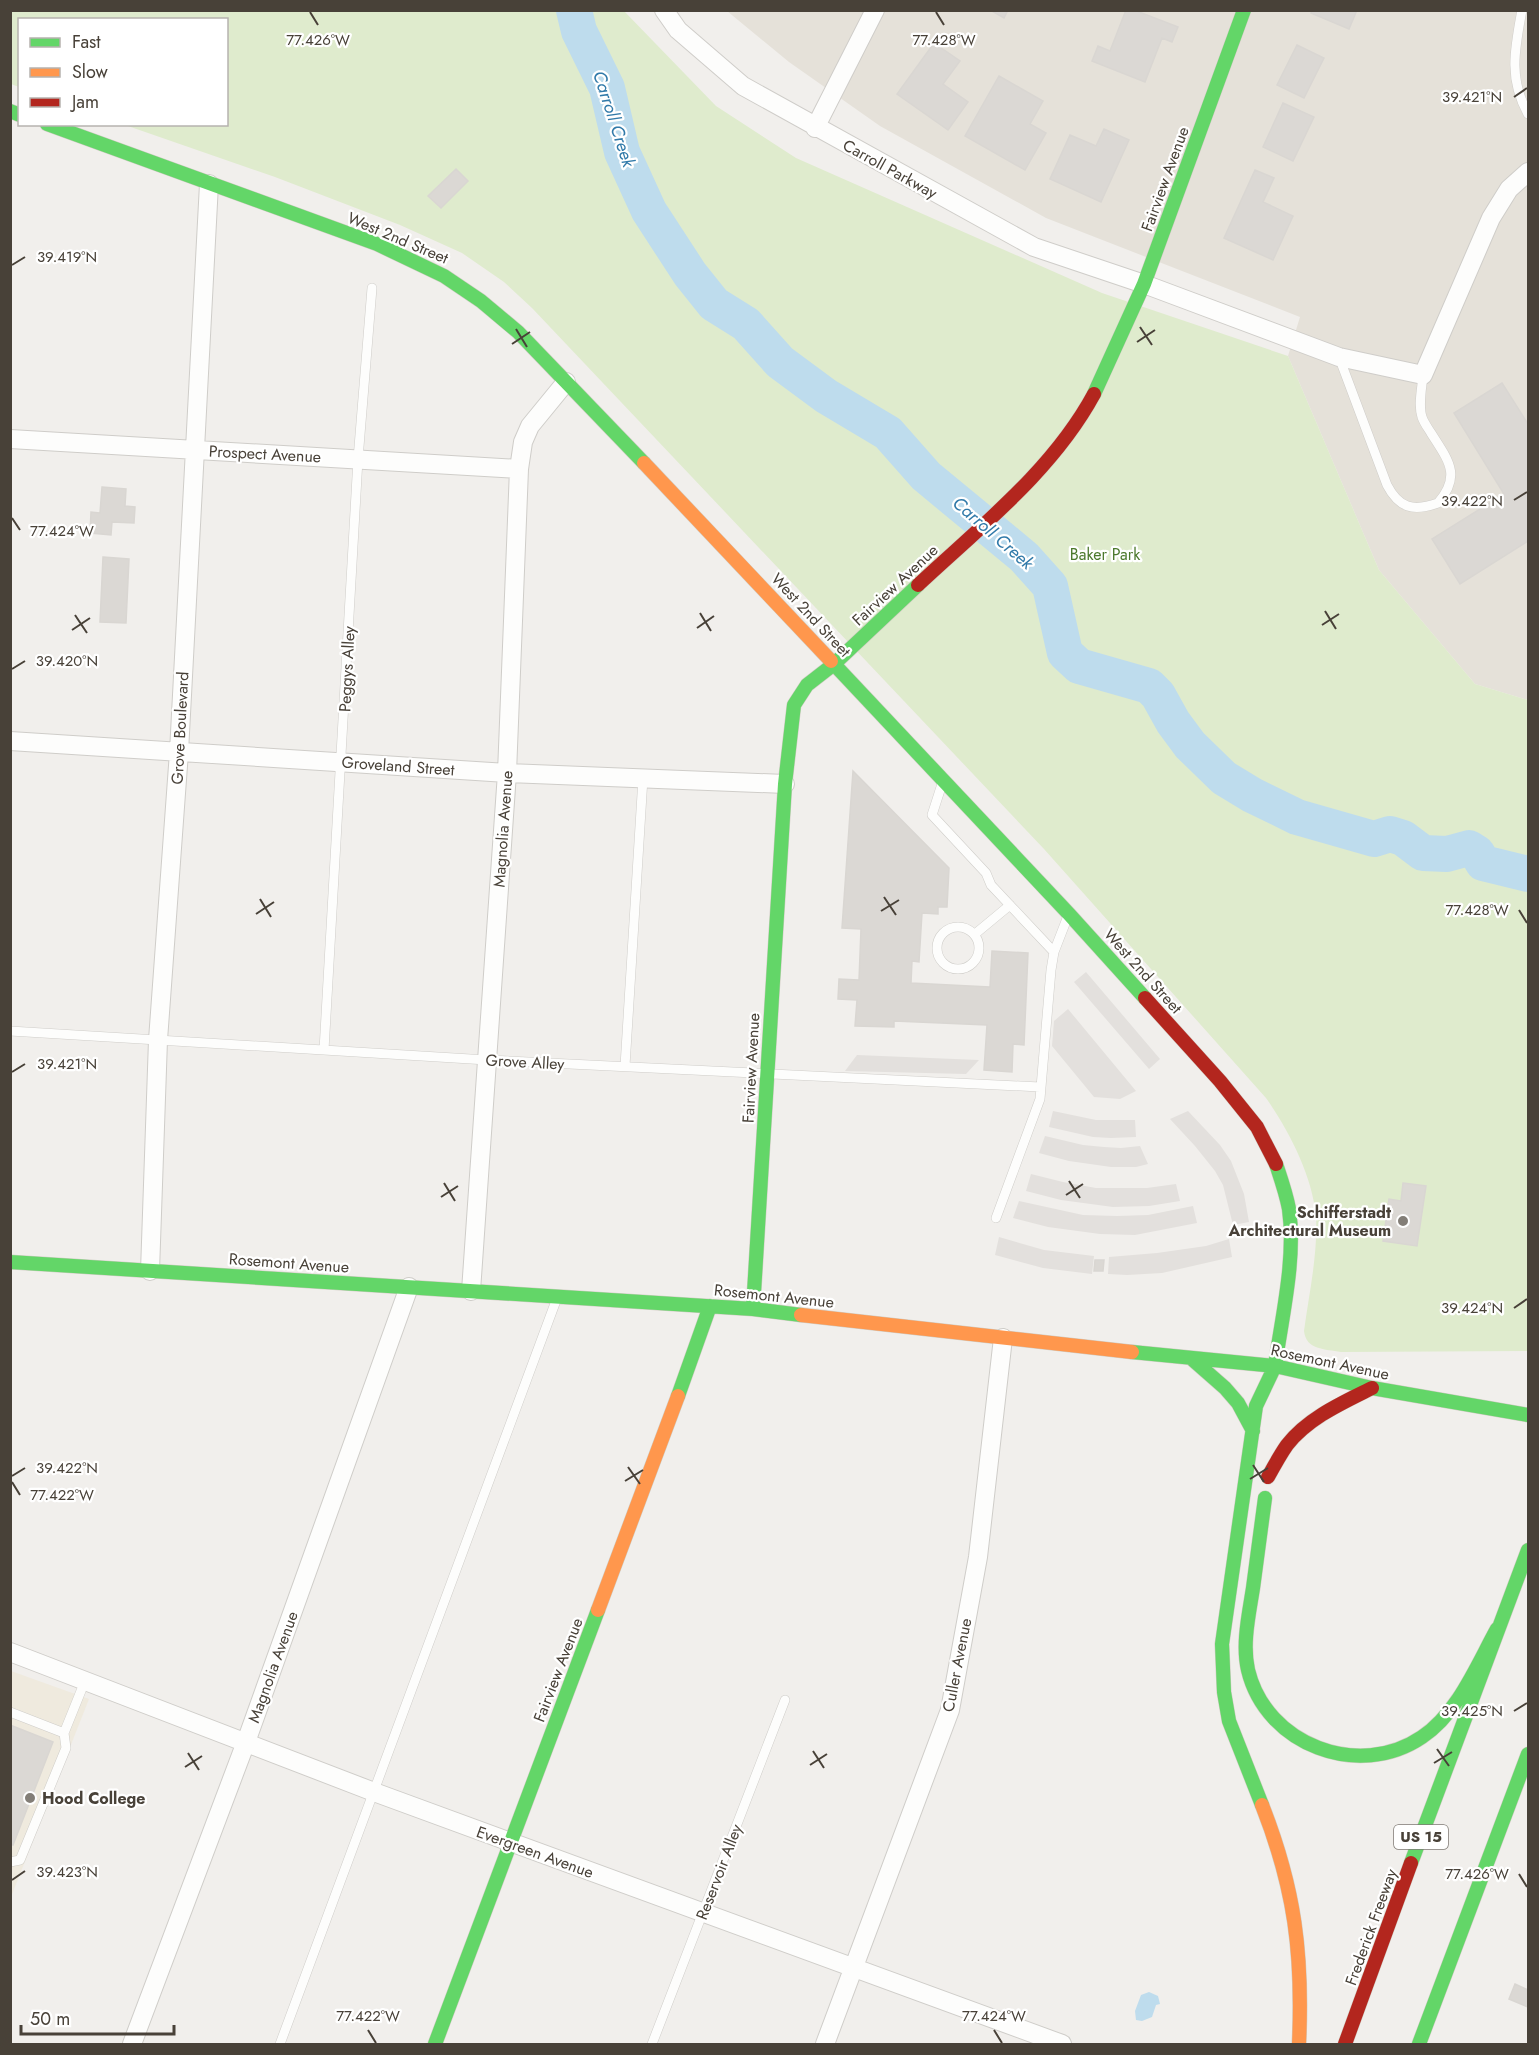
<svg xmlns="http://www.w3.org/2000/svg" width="1539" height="2055" font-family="Jost,sans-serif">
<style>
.residential{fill:#e5e1d9}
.education{fill:#efeade}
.green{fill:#dfebcd}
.parking{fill:#e3e0dd}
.water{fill:#bedced}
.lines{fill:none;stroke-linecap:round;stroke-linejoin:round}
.river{stroke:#bedced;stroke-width:36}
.building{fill:#dbd8d4;stroke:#d9d6d2;stroke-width:1.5}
.lane-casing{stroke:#cfcdc9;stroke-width:10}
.street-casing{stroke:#cfcdc9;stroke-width:20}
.fast-casing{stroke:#d0ccc3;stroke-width:15}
.slow-casing{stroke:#d0ccc3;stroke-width:15}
.jam-casing{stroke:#d0ccc3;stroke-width:15}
.lane{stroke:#fdfdfc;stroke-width:9}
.street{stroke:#fdfdfc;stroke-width:18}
.fast{stroke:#63d668;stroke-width:14}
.slow{stroke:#ff974d;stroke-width:14}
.jam{stroke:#b3261e;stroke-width:14}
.ticks{fill:none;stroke:#484138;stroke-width:2}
.poi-dot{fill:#837e77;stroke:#fff;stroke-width:2}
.labels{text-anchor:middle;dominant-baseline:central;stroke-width:4.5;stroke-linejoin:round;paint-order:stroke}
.shield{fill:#fff;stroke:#7f7a74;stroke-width:1.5}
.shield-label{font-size:15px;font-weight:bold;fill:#484138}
.street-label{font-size:16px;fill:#484138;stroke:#fff}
.park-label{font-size:16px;fill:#4b782c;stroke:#fff}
.poi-label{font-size:16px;font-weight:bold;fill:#484138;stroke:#fff;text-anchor:end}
.water-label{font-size:18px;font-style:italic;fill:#317aa9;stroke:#fff}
.ticks-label{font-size:15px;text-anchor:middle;fill:#484138;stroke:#fff;stroke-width:4.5;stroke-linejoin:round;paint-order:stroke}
</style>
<rect width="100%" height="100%" fill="#f1efec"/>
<path class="residential" d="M727 11H1528V700L1475 684 1379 570 1288 356 1300 317 1046 218 880 126 789 62Z"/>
<path class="education" d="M11 1671 89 1699 11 1897Z"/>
<path class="green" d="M11 11H624L716 106 796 158 1102 293 1288 356 1379 570 1475 684 1528 700V1351L1341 1352C1325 1349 1306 1350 1304 1331 1309 1294 1318 1254 1316 1216 1312 1175 1289 1131 1266 1098L1044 849 532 308 504 282 462 253 400 225 275 177 125 125 226 124V20H20L19 87 11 84Z"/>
<path class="parking" d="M1086 972 1160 1059 1149 1069 1074 982Z
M1068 1009 1136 1091 1120 1099 1094 1097 1052 1046 1054 1021Z
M857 1055 979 1060 966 1074 845 1071Z
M1053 1111 1096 1120H1135L1136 1137 1111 1138 1093 1137 1049 1127Z
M1188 1111 1220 1145 1231 1161 1244 1194 1249 1222 1233 1225 1223 1185 1215 1171 1195 1146 1170 1119Z
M1045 1136 1083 1145 1104 1147 1121 1148 1140 1146 1148 1164 1136 1167H1111L1069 1161 1039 1153Z
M1031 1174 1063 1182 1096 1188H1147L1176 1184 1180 1201 1149 1206 1113 1207 1061 1200 1026 1191Z
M1019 1201 1083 1215 1117 1216 1148 1215 1193 1206 1197 1223 1135 1235 1100 1234 1048 1227 1013 1218Z
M999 1237 1044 1250 1094 1256 1092 1274 1043 1268 995 1255Z
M1229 1239 1232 1257 1162 1273 1127 1275 1108 1274 1109 1257 1157 1253 1206 1246Z"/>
<path class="water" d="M1149 1992 1158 1996 1160 2004 1156 2005 1152 2017 1142 2021 1136 2020 1135 2011 1141 1995Z"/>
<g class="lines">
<path class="river" d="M574 10 579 31 607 88 622 152 649 211 690 274 714 304 746 324 780 362 826 396 888 433 926 476 1024 557 1050 586 1065 653 1079 666 1149 686 1158 695 1173 722 1190 745 1224 778 1252 795 1297 817 1374 839 1390 834 1403 838 1423 853 1447 854 1469 848 1477 853 1483 863 1528 874"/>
</g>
<path class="building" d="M990 10H1008L1004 18Z
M1126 10H1134L1178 27 1172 42 1162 38 1145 82 1092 61 1098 46 1110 51Z
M1312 10H1357L1349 29 1311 13Z
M934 43 960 61 943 84 968 102 948 130 897 94Z
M1297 45 1324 58 1304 98 1277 85Z
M999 76 1043 101 1030 124 1046 133 1025 170 965 136Z
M1283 103 1314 117 1293 161 1263 147Z
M1104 129 1129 140 1101 202 1050 179 1070 135 1096 146Z
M456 169 468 181 441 208 428 196Z
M1255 170 1274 178 1263 202 1293 216 1273 260 1224 238Z
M1502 383 1528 424V541L1460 584 1432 539 1504 494 1454 413Z
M102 487 126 489 125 506 135 507 134 523 112 522 111 535 90 533 91 512 100 513Z
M103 557 129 559 126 623 100 622Z
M853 771 949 868 947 907H938V914L922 913 919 962 912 961 911 983 990 987 992 951 1028 953 1024 1045 1013 1044 1012 1072 984 1070 987 1025 894 1021V1027L855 1026 857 1000 838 999 839 979 859 980 861 929 842 928Z
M1403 1183 1426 1186 1417 1246 1383 1241 1389 1199 1401 1201Z
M1095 1260H1104L1103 1271H1094Z
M10 1725 53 1742 13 1845 10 1844Z
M1515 1984 1528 1990V2007L1509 1999Z"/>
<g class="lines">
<defs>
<path id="lane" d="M1522 10C1515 48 1508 78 1528 114
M1339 357 1387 485C1399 508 1413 512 1438 503 1462 475 1448 460 1431 433 1428 428 1424 423 1422 417 1418 405 1422 388 1423 375
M942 784 932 815 986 873 991 885 1054 952
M937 948a21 21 0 1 1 42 0a21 21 0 1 1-42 0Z
M975 934 1010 905
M10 1031 487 1060 1040 1087
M324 1050 358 459 372 288
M625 1066 643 778
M996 1218 1040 1099 1051 970 1054 952 1068 916
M10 1712 64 1733 85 1681
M10 1862 20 1860 66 1748 64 1733
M280 2044 557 1298
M652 2044 785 1700"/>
<path id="street" d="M664 10 678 30 743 86 1034 247 1144 284 1339 357 1423 375 1491 218 1509 189 1528 172
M815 128 875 10
M10 439 519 469
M10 741 507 773 785 784
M150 1271 158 1040 179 752 209 184
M471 1291 507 773 519 469 523 442 530 426 566 382
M10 1652 374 1792 1062 2044
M132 2044 246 1742 409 1287
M825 2044 950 1710 978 1557 1003 1338"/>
<path id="fast" d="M10 111 20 115
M47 124 377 244 444 276 481 301 518 332 644 463
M1094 394 1144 284 1244 10
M831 661 1069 914 1145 998
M10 1262 753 1309 801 1315
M753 1309 785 784 794 705 807 685 834 664 918 585
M1132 1352 1275 1366 1372 1388 1528 1415
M1192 1359 1225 1388 1238 1403 1253 1431
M1275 1366C1282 1316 1296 1259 1289 1209 1286 1193 1281 1179 1276 1164
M678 1396 710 1306
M1265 1498C1261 1528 1257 1558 1253 1588 1249 1614 1242 1644 1248 1670 1266 1745 1359 1780 1422 1737 1458 1713 1477 1665 1497 1629
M1262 1805 1229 1721 1224 1692 1222 1644 1256 1406 1275 1366
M1411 1863 1528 1550
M435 2044 598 1610
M1419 2044 1528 1754"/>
<path id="slow" d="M644 463 831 661
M801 1315 1132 1352
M598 1610 678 1396
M1262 1805C1295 1889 1303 1954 1299 2044"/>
<path id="jam" d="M918 585C980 527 1053 470 1094 394
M1145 998 1220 1081 1257 1127 1276 1164
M1268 1477C1274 1466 1280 1455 1287 1445 1308 1418 1342 1403 1372 1388
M1345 2044 1411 1863"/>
</defs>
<use href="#lane" class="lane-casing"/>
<use href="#street" class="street-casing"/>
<use href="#fast" class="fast-casing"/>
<use href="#slow" class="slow-casing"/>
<use href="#jam" class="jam-casing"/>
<use href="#lane" class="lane"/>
<use href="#street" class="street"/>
<use href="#fast" class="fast"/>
<use href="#slow" class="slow"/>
<use href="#jam" class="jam"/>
</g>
<path class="ticks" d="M310 12 318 25M936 12 944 25M1514 97 1527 88M12 265 25 257M1140 327 1152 345M516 329 527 347M1137 342 1155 330M512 344 530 332M1514 500 1527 492M12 518 20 530M1325 611 1336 629M700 613 711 631M75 615 87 633M1322 625 1339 614M697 628 714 616M72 630 90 618M12 669 25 661M884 897 896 915M260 899 271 917M1519 910 1527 923M881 911 899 900M256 914 274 902M12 1072 25 1064M1069 1181 1080 1198M444 1183 455 1201M1066 1195 1083 1184M441 1197 458 1186M1514 1308 1527 1299M1253 1465 1264 1482M628 1467 640 1484M12 1476 25 1468M1250 1479 1268 1468M625 1481 643 1470M12 1482 20 1495M1514 1711 1527 1703M1437 1749 1449 1766M813 1751 824 1768M188 1753 199 1770M1434 1763 1452 1752M810 1765 827 1754M185 1767 202 1756M1519 1874 1527 1887M12 1880 25 1871M368 2030 376 2043M994 2030 1002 2043"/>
<g class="poi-dot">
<circle cx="1403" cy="1221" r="6"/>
<circle cx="30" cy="1798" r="6"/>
</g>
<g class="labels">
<rect class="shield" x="1394" y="1825" width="54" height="24" rx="4.5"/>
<g class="shield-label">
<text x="1421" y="1837">US 15</text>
</g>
<g class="street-label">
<text transform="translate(890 169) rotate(29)">Carroll Parkway</text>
<text transform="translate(1165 179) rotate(-70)">Fairview Avenue</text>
<text transform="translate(398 238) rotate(23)">West 2nd Street</text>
<text transform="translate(265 454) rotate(3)">Prospect Avenue</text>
<text transform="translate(895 585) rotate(-43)">Fairview Avenue</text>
<text transform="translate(811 615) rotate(47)">West 2nd Street</text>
<text transform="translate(347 669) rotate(-87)">Peggys Alley</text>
<text transform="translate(180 728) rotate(-87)">Grove Boulevard</text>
<text transform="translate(398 766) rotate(4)">Groveland Street</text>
<text transform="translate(503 829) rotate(-86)">Magnolia Avenue</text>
<text transform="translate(1143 971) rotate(48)">West 2nd Street</text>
<text transform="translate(525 1062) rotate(3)">Grove Alley</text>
<text transform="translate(751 1068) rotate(-87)">Fairview Avenue</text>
<text transform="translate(289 1263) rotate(4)">Rosemont Avenue</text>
<text transform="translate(774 1296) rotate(6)">Rosemont Avenue</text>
<text transform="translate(1330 1362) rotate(12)">Rosemont Avenue</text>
<text transform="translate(957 1665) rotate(-79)">Culler Avenue</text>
<text transform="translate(273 1667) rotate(-70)">Magnolia Avenue</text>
<text transform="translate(558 1670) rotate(-69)">Fairview Avenue</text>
<text transform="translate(535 1852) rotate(20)">Evergreen Avenue</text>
<text transform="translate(719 1872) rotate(-69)">Reservoir Alley</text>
<text transform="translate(1371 1927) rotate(-70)">Frederick Freeway</text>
</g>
<g class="park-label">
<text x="1105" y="554">Baker Park</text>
</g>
<g class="poi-label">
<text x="1391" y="1212">Schifferstadt<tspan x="1391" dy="18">Architectural Museum</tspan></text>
<text x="42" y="1798" text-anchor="start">Hood College</text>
</g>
<g class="water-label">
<text transform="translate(614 119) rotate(72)">Carroll Creek</text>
<text transform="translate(993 533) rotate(41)">Carroll Creek</text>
</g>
</g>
<g class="ticks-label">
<text x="318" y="45">77.426°W</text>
<text x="944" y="45">77.428°W</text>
<text x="1472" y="102">39.421°N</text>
<text x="67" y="262">39.419°N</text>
<text x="1472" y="506">39.422°N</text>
<text x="62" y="536">77.424°W</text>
<text x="67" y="666">39.420°N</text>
<text x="1477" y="915">77.428°W</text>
<text x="67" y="1069">39.421°N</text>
<text x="1472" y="1313">39.424°N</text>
<text x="67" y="1473">39.422°N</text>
<text x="62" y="1500">77.422°W</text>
<text x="1472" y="1716">39.425°N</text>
<text x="67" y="1877">39.423°N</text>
<text x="1477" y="1879">77.426°W</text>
<text x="368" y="2021">77.422°W</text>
<text x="994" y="2021">77.424°W</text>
</g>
<rect width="1539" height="2055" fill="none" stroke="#484138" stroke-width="24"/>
<rect x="18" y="18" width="210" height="108" fill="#ffffff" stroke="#b6b3af" stroke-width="1.5"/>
<rect x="30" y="38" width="30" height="9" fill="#63d668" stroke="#b6b3af" stroke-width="1.5"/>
<text x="72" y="48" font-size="18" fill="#484138">Fast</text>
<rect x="30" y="68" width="30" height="9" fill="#ff974d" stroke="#b6b3af" stroke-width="1.5"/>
<text x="72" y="78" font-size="18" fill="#484138">Slow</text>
<rect x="30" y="98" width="30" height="9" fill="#b3261e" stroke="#b6b3af" stroke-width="1.5"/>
<text x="72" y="108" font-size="18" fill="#484138">Jam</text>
<path d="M21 2025v9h153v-9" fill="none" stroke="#484138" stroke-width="3"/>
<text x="30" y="2025" font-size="18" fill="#484138" stroke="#ffffff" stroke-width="4.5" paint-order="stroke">50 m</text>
</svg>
